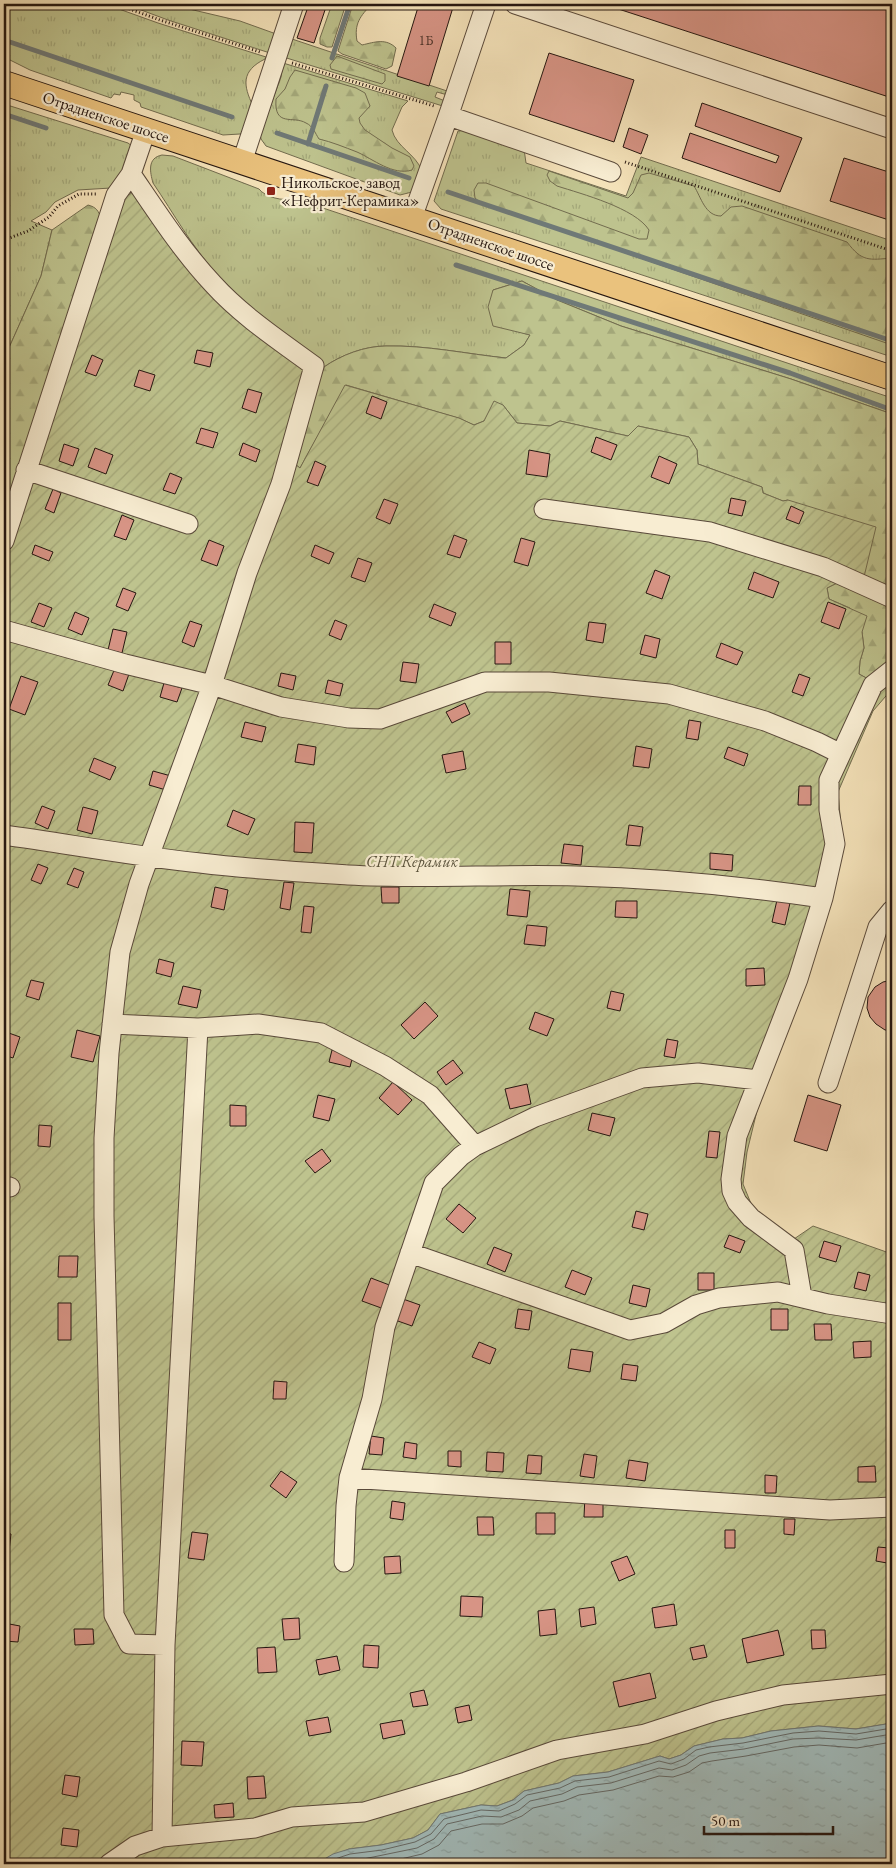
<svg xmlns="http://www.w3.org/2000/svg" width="896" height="1868" font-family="'EB Garamond',serif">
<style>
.grass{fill:url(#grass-tufts);stroke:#726c4f}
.forest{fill:url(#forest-firs);stroke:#726c4f}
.garden{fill:url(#garden-furrows);stroke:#726c4f}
.water{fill:url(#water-ripples);stroke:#6f7977}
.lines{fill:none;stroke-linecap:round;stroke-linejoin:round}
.shore{stroke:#636866;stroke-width:1}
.stream{stroke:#6f7977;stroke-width:5}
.building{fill:#d79485;stroke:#251610}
.minor-casing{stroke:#59493a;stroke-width:21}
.major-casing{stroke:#251610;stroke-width:26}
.path{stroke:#251610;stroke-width:3;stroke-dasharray:1 2.5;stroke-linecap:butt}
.minor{stroke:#f8edd2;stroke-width:19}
.major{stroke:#eac27d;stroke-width:24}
.poi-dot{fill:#8f2418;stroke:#f8edd2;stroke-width:2}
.labels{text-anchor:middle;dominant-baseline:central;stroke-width:4.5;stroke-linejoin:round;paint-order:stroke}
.number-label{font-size:14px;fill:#52362d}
.street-label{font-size:16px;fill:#251610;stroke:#f8edd2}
.poi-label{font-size:16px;fill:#251610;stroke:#f8edd2;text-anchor:start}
.park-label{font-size:16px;font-style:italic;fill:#5b533c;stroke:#f8edd2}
</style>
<defs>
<pattern id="grass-tufts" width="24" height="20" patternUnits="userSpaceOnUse" patternTransform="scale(1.25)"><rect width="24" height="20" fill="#bec38e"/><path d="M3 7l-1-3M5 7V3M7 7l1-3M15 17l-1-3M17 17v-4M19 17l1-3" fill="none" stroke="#a3a779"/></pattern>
<pattern id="forest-firs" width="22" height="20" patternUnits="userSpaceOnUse" patternTransform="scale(1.25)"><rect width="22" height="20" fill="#bec38e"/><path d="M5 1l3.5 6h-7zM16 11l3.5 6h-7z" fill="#a3a779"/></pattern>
<pattern id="garden-furrows" width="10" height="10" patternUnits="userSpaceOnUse" patternTransform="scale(1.25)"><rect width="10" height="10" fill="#bec38e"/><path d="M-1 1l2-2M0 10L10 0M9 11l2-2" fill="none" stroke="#a3a779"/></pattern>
<pattern id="water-ripples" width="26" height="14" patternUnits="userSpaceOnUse" patternTransform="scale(1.25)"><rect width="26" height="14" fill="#a1bbbb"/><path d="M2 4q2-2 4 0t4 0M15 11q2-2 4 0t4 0" fill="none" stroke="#8aa0a0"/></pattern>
</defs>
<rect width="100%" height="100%" fill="#f5e3ba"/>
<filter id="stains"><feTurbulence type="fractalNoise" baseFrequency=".004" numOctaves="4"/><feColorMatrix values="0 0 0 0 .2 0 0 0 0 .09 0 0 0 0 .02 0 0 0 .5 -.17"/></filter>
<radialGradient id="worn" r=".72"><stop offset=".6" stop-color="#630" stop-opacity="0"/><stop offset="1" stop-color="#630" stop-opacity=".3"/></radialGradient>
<path class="grass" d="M4 4H105L158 23 266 57 265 59C241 71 243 85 253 106L246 130 240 134 223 135 141 107 140 103 134 100V95L121 92 120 95 114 94 111 98 30 70 4 57Z
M125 4H168L240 21 279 35 273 54 168 20Z
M286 37 453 93 451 96 437 92 435 97 450 103 446 107 280 56Z
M283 63 408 101 402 107 392 130C396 147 416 154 422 171L412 192 400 195 266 146 261 139 260 134 281 77Z
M4 104 128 143 137 150 111 188 78 190 55 202 46 212 31 221 52 230 41 276 4 359Z
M467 130 524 149 526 163 626 196 641 157 892 241V357L441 209 434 201 458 131Z
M162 155 173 156 259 189C265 197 284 202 293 198L892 398V414L791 379 621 326 557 300 522 281 493 290 513 330 530 335 524 345 506 358C467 354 426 345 386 346 365 346 341 355 324 367 287 338 249 309 217 274 192 247 174 214 153 183 150 172 147 158 162 155Z"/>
<path class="forest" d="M332 4H346L332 47H327L320 44V38Z
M353 4H372C360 16 354 24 357 41L362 45C375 42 386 38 396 48L392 66 386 69 342 54 338 51Z
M337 56 385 74V81L382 84 331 69 330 65Z
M295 70 356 88 365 93 370 106 359 118 360 123 365 130 392 148 410 157 414 166 412 170C393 176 373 159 357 152 344 147 332 142 319 139 315 133 313 126 306 123 293 115 274 128 276 99L285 89 290 77Z
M549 171 628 198 633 193 641 175 649 173 694 186C701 197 705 216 721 216L731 207 742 206 847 242C862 262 869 260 892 258V345L481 203 475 198 474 190 478 183H486L639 239H647L649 230C635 208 582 194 557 186L550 181 547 175Z
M88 205C96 207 99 211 101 219L4 515V359L41 276 52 230Z
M522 281 557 300 621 326 791 379 892 414V593L863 581 788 500 783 501 763 493 762 487 698 464 697 450 689 437 638 426 628 436 560 421 550 426 517 423 503 405 484 421 474 425 458 418 346 385 300 468 291 461 324 367C341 355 365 346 386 346 426 345 467 354 506 358L524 345 530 335 493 326 488 307 493 290Z
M837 583 892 602V665L870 680 859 674 860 661 864 648 862 632 850 608 829 599 827 588Z"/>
<path class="garden" d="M136 190 261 338 321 376 291 461 300 468 345 385 459 418 474 425 484 421 494 401 503 405 517 423 550 426 560 421 628 436 638 426 689 437 697 450 698 464 762 487 763 493 783 501 788 500 876 527 863 581 837 583 827 588 829 599 867 616 862 632 864 648 860 661 859 674 870 680 892 666V689L873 711 838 792 843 849 763 1086 747 1152 743 1184 752 1206 774 1228 794 1239 813 1226 892 1254V1723L856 1729 819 1726 771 1731 742 1738 723 1739 694 1746 681 1755 669 1759 660 1756 608 1772 573 1776 559 1783 524 1791 513 1800 497 1806 481 1805 440 1814 428 1830 413 1838 381 1845 349 1849 316 1864H4V515L124 198Z"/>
<path class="water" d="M892 1723V1864H316L333 1854 349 1849 381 1845 413 1838 428 1830 440 1814 481 1805 497 1806 513 1800 524 1791 559 1783 573 1776 608 1772 660 1756 669 1759 681 1755 694 1746 723 1739 742 1738 771 1731 818 1726 856 1729Z"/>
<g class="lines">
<path class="shore" d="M326 1864 335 1859 350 1854 382 1850 415 1842 431 1834 444 1819 481 1810 499 1811 515 1804 527 1795 560 1788 575 1781 609 1777 659 1761 671 1764 684 1759 696 1750 709 1747 743 1743 793 1733 819 1731 856 1734 892 1728
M339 1864 417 1848 434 1839 447 1824 482 1816 501 1817 519 1810 530 1801 562 1794 577 1787 611 1783 659 1768 672 1770 686 1765 699 1756 710 1753 744 1749 793 1739 819 1738 856 1740 892 1734
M380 1864 422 1854 439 1845 451 1831 482 1824H503L522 1816 533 1808 564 1801 579 1795 613 1790 659 1776 673 1777 689 1772 702 1763 712 1761 746 1756 794 1747 819 1745 857 1748 892 1742"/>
<path class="stream" d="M4 40 232 117
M332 58 350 4
M4 114 46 128
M277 133 409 178
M308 144 326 86
M448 192 892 341
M456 265 790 373 892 410"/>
</g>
<path class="building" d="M309 4H327L314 43 297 38Z
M419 4H454L429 86 397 76Z
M603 4H892V98Z
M549 53 634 80 614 142 529 114Z
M702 103 802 138 780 192 682 158 690 133 776 163 779 156 695 126Z
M629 128 648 135 641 154 623 147Z
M844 158 892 173V221L830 201Z
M197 350 213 353 210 367 194 363Z
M92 355 103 360 96 376 85 372Z
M139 370 155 375 150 391 134 386Z
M248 389 262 393 256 413 242 408Z
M372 396 387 402 381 419 366 413Z
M201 428 218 433 213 448 196 443Z
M596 437 617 445 611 460 591 452Z
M243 443 260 450 256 462 239 455Z
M64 444 79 449 73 466 59 461Z
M95 448 113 455 106 474 88 467Z
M529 450 550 454 547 477 526 474Z
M659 456 677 464 669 484 651 477Z
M315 461 326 466 318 486 307 482Z
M170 473 182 478 175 494 163 490Z
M53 489 61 493 54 513 45 509Z
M731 498 746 501 742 516 728 513Z
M384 499 398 504 390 524 376 518Z
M791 506 804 512 799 524 786 519Z
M122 515 134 520 126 540 114 536Z
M454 535 467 540 460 558 447 554Z
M521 538 535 542 528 566 514 562Z
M209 540 224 546 217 566 201 560Z
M35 545 53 552 49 561 32 554Z
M315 545 334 553 329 564 311 556Z
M358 558 372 563 365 582 351 577Z
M655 570 670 576 662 599 646 593Z
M754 572 779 582 773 598 748 589Z
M123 588 136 593 128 611 116 606Z
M828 602 846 609 839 629 821 622Z
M39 603 52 608 44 627 31 622Z
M434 604 456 613 451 626 429 617Z
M75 612 89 618 82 635 68 629Z
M335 620 347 625 341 640 329 635Z
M190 621 202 625 194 647 182 642Z
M589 622 606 624 603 643 586 640Z
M113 629 127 632 122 653 108 650Z
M645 635 660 639 656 658 640 654Z
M495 642H511V664H495Z
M721 643 743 652 737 665 716 657Z
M403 662 419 664 416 683 400 681Z
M115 668 129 674 123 691 108 685Z
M281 673 296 676 293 690 278 686Z
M799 674 810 678 803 696 792 692Z
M21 676 38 682 25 715 9 709Z
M328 680 343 684 340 696 325 693Z
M164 683 182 688 177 702 160 697Z
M465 703 470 714 452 723 446 712Z
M689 720 701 722 698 740 686 738Z
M245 722 266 727 262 742 241 737Z
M298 744 316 747 314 765 295 762Z
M636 746 652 749 649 768 633 766Z
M728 747 748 754 744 766 724 758Z
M463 751 466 769 446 773 442 755Z
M94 758 116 767 110 780 89 771Z
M153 771 171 776 166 790 149 785Z
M799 786H811V805H798Z
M42 806 55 811 48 829 35 823Z
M83 807 98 811 92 834 77 830Z
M233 810 255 819 248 835 227 826Z
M295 822 314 823 312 853 294 852Z
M629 825 643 827 640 846 626 845Z
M564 844 583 846 581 865 561 863Z
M710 853 733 855 732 871 710 869Z
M38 864 48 868 41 884 31 880Z
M74 868 84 872 78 888 67 884Z
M284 882 294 883 290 910 280 908Z
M215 887 228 890 224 910 211 907Z
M381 887H399V903H382Z
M510 889 530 891 527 917 507 915Z
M777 900 790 903 785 925 772 922Z
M616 901H637V918L615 917Z
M304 906 314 907 311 933 301 932Z
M527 925 547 927 545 946 524 944Z
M159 959 174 963 171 977 156 973Z
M764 968 765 985 746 986V969Z
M31 980 44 983 39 1000 26 996Z
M892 980V1030H885L876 1024 870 1017 867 1008 868 997 875 987 883 982Z
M183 986 201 990 197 1008 178 1004Z
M611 991 624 994 620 1011 607 1008Z
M425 1002 438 1016 414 1039 401 1025Z
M535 1012 554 1019 547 1036 529 1029Z
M77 1030 100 1036 93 1062 71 1057Z
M6 1032 20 1037 13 1058 4 1055V1039Z
M667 1039 678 1041 675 1058 664 1056Z
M332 1050 353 1055 350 1067 329 1062Z
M453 1060 463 1073 446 1085 437 1072Z
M393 1082 412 1100 398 1115 379 1098Z
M527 1084 531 1104 510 1109 505 1089Z
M318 1095 335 1099 329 1121 313 1117Z
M808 1095 841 1105 827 1151 794 1141Z
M230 1105 246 1106V1126H230Z
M592 1113 615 1118 610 1136 588 1130Z
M39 1125 52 1126 50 1147 38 1146Z
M709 1131 720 1132 717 1158 706 1157Z
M322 1149 331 1161 315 1173 305 1161Z
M459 1204 476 1218 463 1233 446 1219Z
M636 1211 648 1214 644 1230 632 1227Z
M729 1235 745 1241 740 1253 724 1247Z
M824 1241 841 1246 836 1262 819 1257Z
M494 1247 512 1254 505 1272 487 1264Z
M59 1256H78L77 1277H58Z
M572 1270 592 1278 585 1295 565 1287Z
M858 1272 870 1275 866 1291 854 1288Z
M698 1273H714V1290H698Z
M371 1278 392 1286 384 1309 362 1301Z
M633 1285 650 1289 646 1307 629 1303Z
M403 1299 420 1305 412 1326 395 1320Z
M58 1303H71V1340H58Z
M518 1309 532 1311 529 1330 515 1328Z
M771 1309H788V1330H771Z
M814 1324H831L832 1340H815Z
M871 1341V1357L854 1358 853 1342Z
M479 1342 496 1349 490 1364 472 1357Z
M571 1349 593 1352 590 1372 568 1368Z
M623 1364 638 1366 636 1381 621 1379Z
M274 1381 287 1382 286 1399H273Z
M371 1436 384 1438 382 1455 369 1454Z
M405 1442 417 1444 416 1459 403 1457Z
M448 1451H461V1467L448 1466Z
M487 1452 504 1453 503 1472 486 1471Z
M584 1454 597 1456 594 1478 580 1476Z
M528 1455 542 1456 541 1474 526 1473Z
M629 1460 648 1463 645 1481 626 1478Z
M875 1466 876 1482H858V1467Z
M281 1471 297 1482 286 1498 270 1486Z
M765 1475 777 1476 776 1493H765Z
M585 1496H603V1517H584Z
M392 1501 405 1503 403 1520 390 1518Z
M536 1513H555V1534H536Z
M477 1517H493L494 1535H478Z
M784 1519H795L794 1535 784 1534Z
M725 1530H735V1548H725Z
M192 1532 208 1534 204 1560 188 1558Z
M4 1533 11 1534 9 1551 4 1550Z
M878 1547 889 1548 887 1563 876 1561Z
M400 1556 401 1573 385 1574 384 1557Z
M627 1556 635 1574 619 1581 611 1562Z
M461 1596 483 1597 482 1617 460 1616Z
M674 1604 677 1625 655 1628 652 1608Z
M594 1607 596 1624 581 1627 579 1609Z
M555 1609 557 1634 540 1636 538 1611Z
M299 1618 300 1639 284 1640 282 1619Z
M4 1623 20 1626 18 1642 4 1641Z
M74 1629H93L94 1644 75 1645Z
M778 1630 784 1655 747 1663 742 1639Z
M811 1630H825L826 1648 812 1649Z
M364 1645 379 1646 378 1668 363 1667Z
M704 1645 707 1657 693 1660 690 1648Z
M275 1647 277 1672 258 1673 257 1648Z
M337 1656 340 1670 319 1675 316 1660Z
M650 1673 656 1698 619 1707 613 1682Z
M424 1690 428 1705 413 1707 410 1693Z
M469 1705 472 1720 458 1723 455 1708Z
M328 1717 331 1732 309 1736 306 1721Z
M402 1720 405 1734 383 1739 380 1724Z
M182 1741 204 1742 202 1766 181 1765Z
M65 1775 80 1777 77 1797 62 1794Z
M264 1776 266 1798 248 1799 247 1777Z
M233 1803 234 1817 215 1818 214 1805Z
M63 1828 79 1830 77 1847 61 1845Z"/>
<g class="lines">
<defs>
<path id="minor" d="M515 4 892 129
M449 116 611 172
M146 130 131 174C157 212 182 251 213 284 242 316 280 341 314 366L281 484 247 573 212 685 139 884 120 952 109 1053 104 1138V1216L114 1615 129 1644 165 1645
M242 162 294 4
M412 218 450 111 486 4
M26 470 188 524
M544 509 710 532 823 567 892 598
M4 541 116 195 131 174
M4 630 125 664 212 685 281 707 349 718 380 719 485 682H549L669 694 765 721 817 742 841 754
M4 835C69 844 134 856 200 863 249 869 299 872 348 875 424 879 500 874 576 876 658 878 741 886 823 898
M112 1024 198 1028 258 1024 321 1033 385 1066 430 1095 475 1146
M828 1083 878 927 892 910
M4 1186 10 1187
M410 1253 630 1330 664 1323 696 1305 719 1298 778 1292 828 1304 892 1314
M802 1297 794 1250 751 1218 737 1202 732 1191 731 1179 737 1136 798 979 823 898 835 844 829 810V780L873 685 892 670
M349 1478 830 1510 892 1507
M344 1562 346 1506 349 1478 372 1399 385 1327 434 1183 461 1156 475 1146 535 1117 642 1078 698 1073 758 1080
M162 1837 165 1645 198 1028
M109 1864 135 1846 162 1837 255 1828 292 1817 364 1812 466 1782 557 1750 645 1734 716 1711 783 1695 892 1684"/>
<path id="major" d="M4 83 892 378"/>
</defs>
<use href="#minor" class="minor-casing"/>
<use href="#major" class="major-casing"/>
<path class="path" d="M116 4 160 20 260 52
M292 63 434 106
M625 162 892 251
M4 240 28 231 49 217 58 206 79 194H98"/>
<use href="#minor" class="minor"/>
<use href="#major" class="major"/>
</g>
<rect class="poi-dot" x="266" y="186" width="10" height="10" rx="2.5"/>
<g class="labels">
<g class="number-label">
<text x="426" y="40">1Б</text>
</g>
<g class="street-label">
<text transform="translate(106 117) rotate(18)">Отрадненское шоссе</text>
<text transform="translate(491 244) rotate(19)">Отрадненское шоссе</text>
</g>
<g class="poi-label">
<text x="281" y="182">Никольское, завод<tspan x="281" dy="18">«Нефрит-Керамика»</tspan></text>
</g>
<g class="park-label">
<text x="412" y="861">СНТ Керамик</text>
</g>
</g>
<rect width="896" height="1868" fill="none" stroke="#f5e3ba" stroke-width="20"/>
<rect x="5" y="5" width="886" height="1858" fill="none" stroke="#251610" stroke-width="2.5"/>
<rect x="10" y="10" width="876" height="1848" fill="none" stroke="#251610"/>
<path d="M704 1826v8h129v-8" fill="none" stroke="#251610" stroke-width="2.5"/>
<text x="711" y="1826" font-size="15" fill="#251610" stroke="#f8edd2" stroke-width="4" paint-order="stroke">50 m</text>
<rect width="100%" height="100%" filter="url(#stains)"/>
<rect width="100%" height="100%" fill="url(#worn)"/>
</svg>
